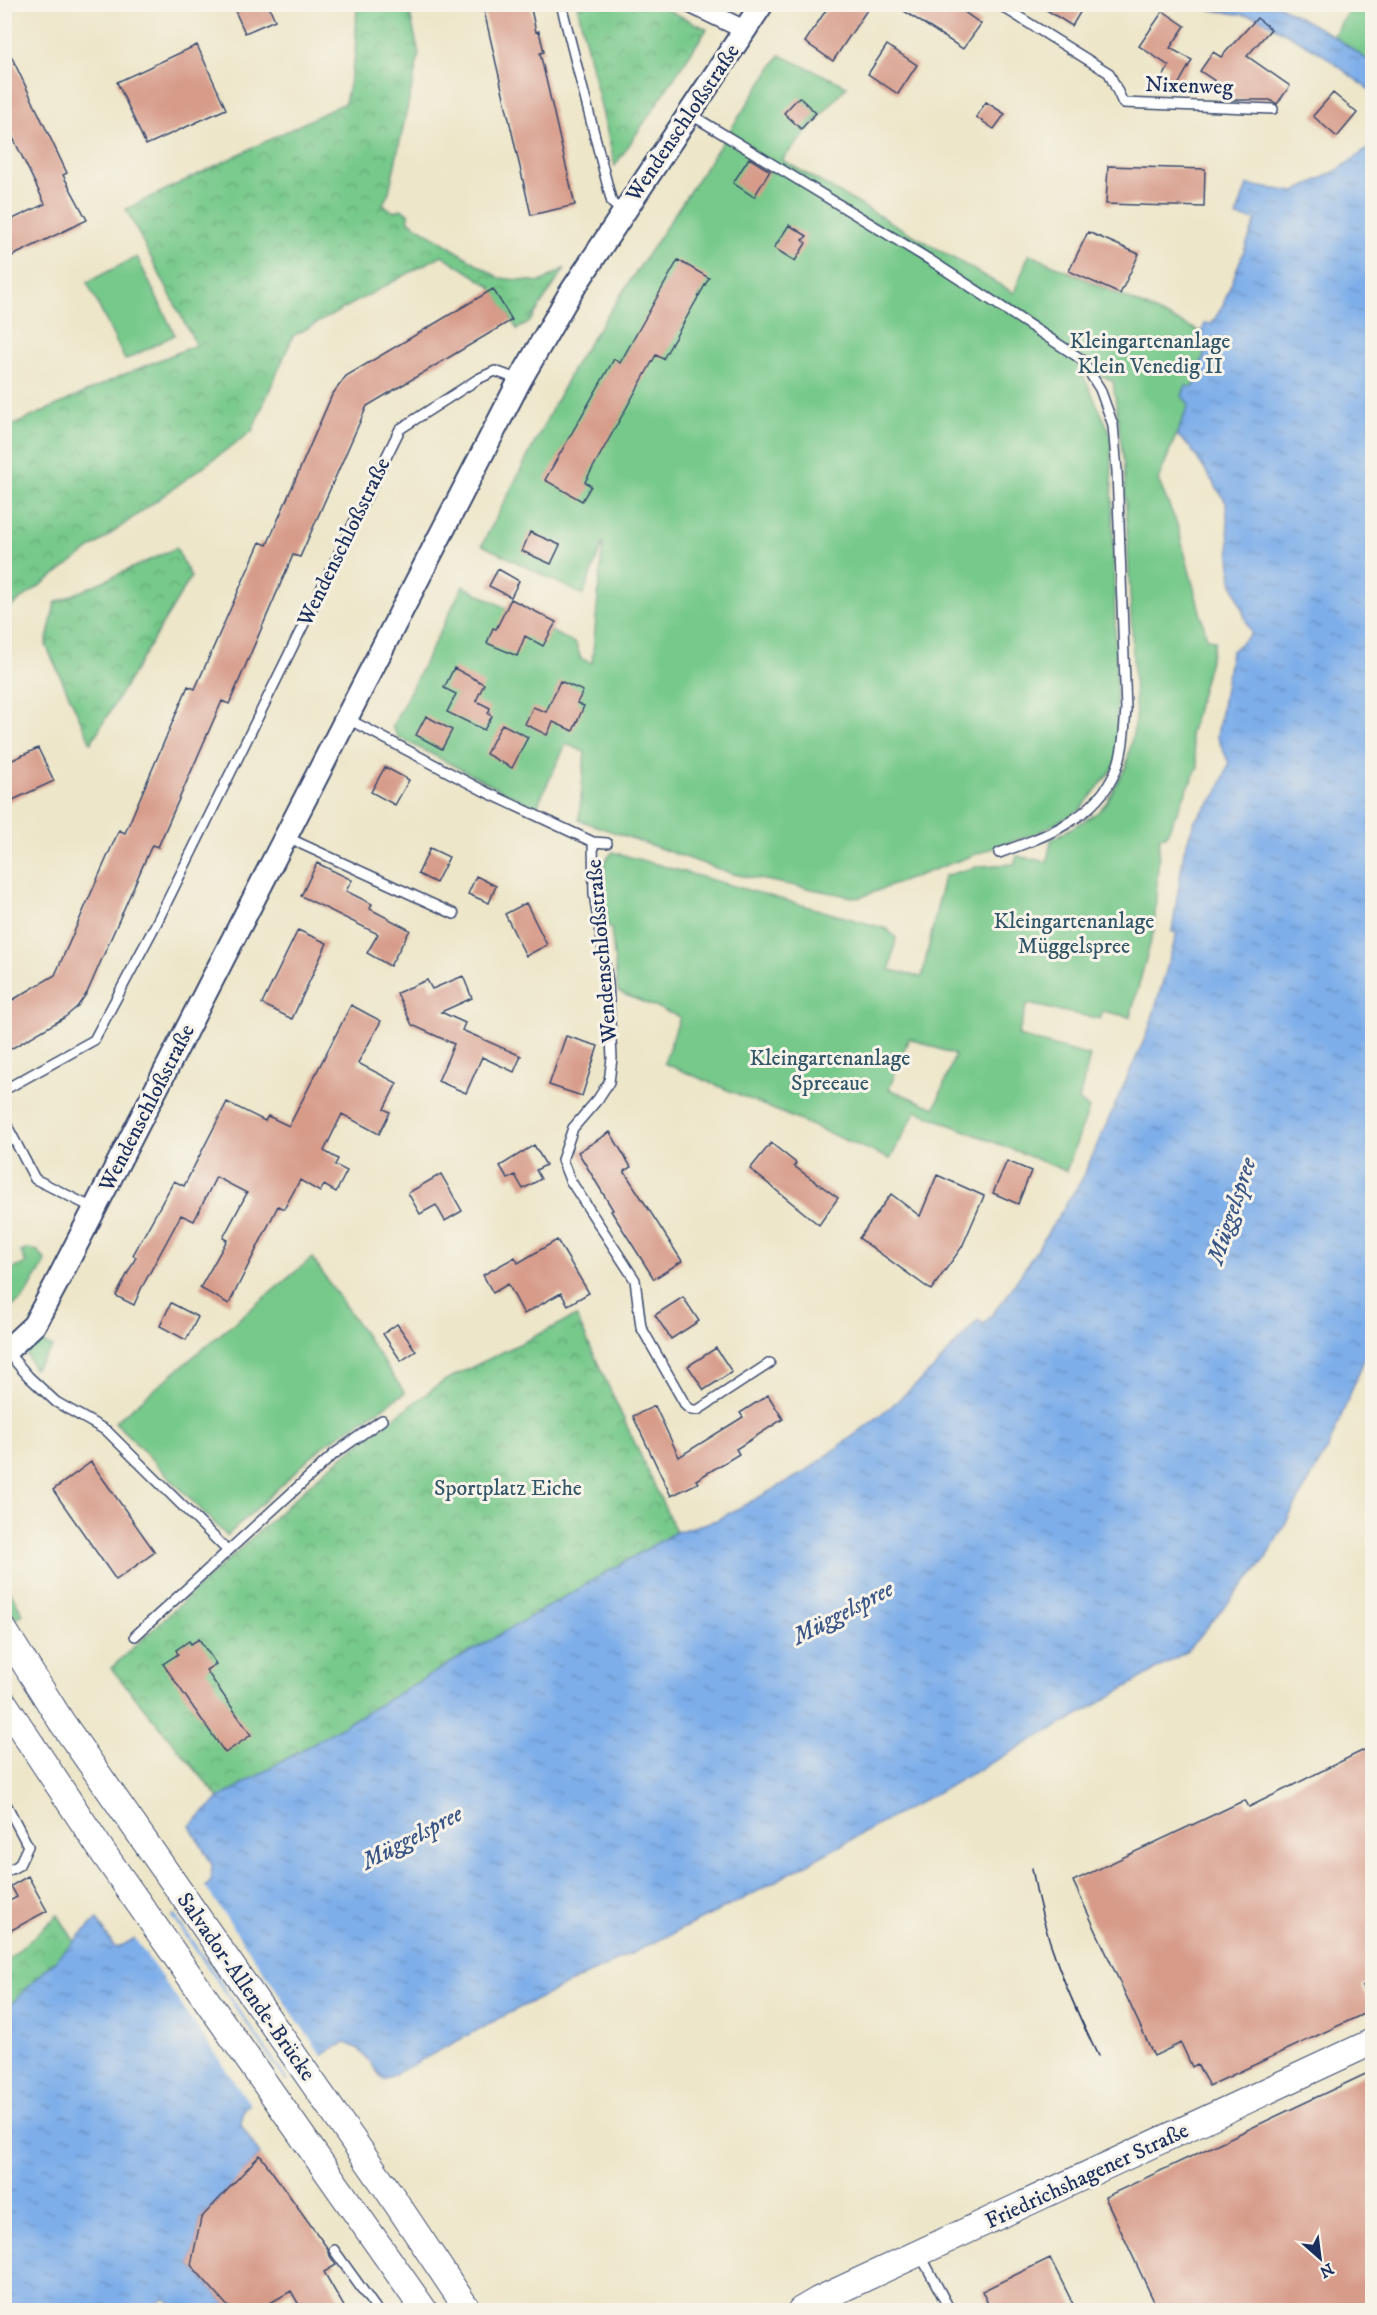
<svg xmlns="http://www.w3.org/2000/svg" width="1377" height="2315" font-family="'IM FELL DW Pica',serif">
<style>
.green{fill:#77c98b;stroke:#497c74;stroke-width:1.5;fill-rule:evenodd}
.park{fill:url(#park-crowns);stroke:#497c74;stroke-width:1.5}
.water{fill:url(#water-ripples);stroke:#4c6ea4;stroke-width:1.5}
.pier{fill:#ede6c9}
.building{fill:#d79b8a}
.lines{fill:none;stroke-linecap:round;stroke-linejoin:round}
.service-casing{stroke:#3a4a6e;stroke-width:12}
.minor-casing{stroke:#3a4a6e;stroke-width:21}
.tertiary-casing{stroke:#3a4a6e;stroke-width:26}
.secondary-casing{stroke:#3a4a6e;stroke-width:28}
.service{stroke:#fff;stroke-width:9}
.minor{stroke:#fff;stroke-width:18}
.tertiary{stroke:#fff;stroke-width:22}
.secondary{stroke:#fff;stroke-width:26}
.tram{stroke:#1b2f5e;stroke-width:1.5}
.labels{text-anchor:middle;dominant-baseline:central;stroke-width:6;stroke-linejoin:round;paint-order:stroke}
.street-label{font-size:22px;fill:#1b2f5e;stroke:#f7f3e8}
.park-label{font-size:22px;fill:#325669;stroke:#f7f3e8}
.water-label{font-size:24px;font-style:italic;fill:#395588;stroke:#f7f3e8}
</style>
<defs>
<pattern id="park-crowns" width="20" height="18" patternUnits="userSpaceOnUse" patternTransform="scale(1.5)"><rect width="20" height="18" fill="#77c98b"/><path d="M2 6a3 3 0 1 1 6 0M12 15a3 3 0 1 1 6 0" fill="none" stroke="#61a475"/></pattern>
<pattern id="water-ripples" width="26" height="14" patternUnits="userSpaceOnUse" patternTransform="scale(1.5)"><rect width="26" height="14" fill="#7eaee9"/><path d="M2 4q2-2 4 0t4 0M15 11q2-2 4 0t4 0" fill="none" stroke="#668ec0"/></pattern>
</defs>
<rect width="100%" height="100%" fill="#f7f3e8"/>
<filter id="ink" filterUnits="userSpaceOnUse"><feTurbulence type="fractalNoise" baseFrequency=".0167" numOctaves="2"/><feDisplacementMap in="SourceGraphic" scale="12" xChannelSelector="R" yChannelSelector="G"/><feConvolveMatrix kernelMatrix="1 2 1 2 8 2 1 2 1" color-interpolation-filters="sRGB"/></filter>
<filter id="wash" filterUnits="userSpaceOnUse"><feTurbulence type="fractalNoise" baseFrequency=".008" numOctaves="4" result="noise"/><feDisplacementMap in="SourceGraphic" scale="24" xChannelSelector="R" yChannelSelector="G"/><feGaussianBlur stdDeviation="1.35" result="paint"/><feColorMatrix in="noise" values="0 0 0 0 0 0 0 0 0 0 0 0 0 0 0 0 0 1.4 0 .05"/><feComposite in="paint" operator="in"/></filter>
<g filter="url(#wash)">
<rect width="100%" height="100%" fill="#ede6c9"/>
<path class="green" d="M1352 5H1372V63L1333 36Z
M780 55 847 86 782 160 1014 293 1029 254 1201 332 1199 339 1208 342 1193 388 1186 386 1182 395 1189 404 1158 480 1177 524 1207 638 1215 641 1190 735 1198 766 1166 836H1160L1154 930 1130 1017 1103 1011 1100 1019 1027 1004 1018 1036 1090 1056 1079 1100 1089 1109 1066 1171 916 1111 890 1159 664 1063 680 1017 618 992 611 928 607 927 604 861 613 852 887 929 896 938 890 970 922 977 944 876 980 866 1014 864 1017 856 1047 862 1051 840 1097 813 1106 803 1126 767 1136 719 1124 466 1113 381 1077 363 1111 434 1118 762 1080 810 1036 834 987 850 858 898 733 874 579 820 585 752 566 744 536 808 398 737 392 727 463 586 576 644 581 659 592 663 603 542 583 595 482 545 577 361ZM909 1038 955 1055 935 1108 889 1089Z
M137 257 175 335 125 360 87 282Z
M28 1249 38 1251 46 1261 23 1299 5 1312V1273L26 1263 21 1252Z
M312 1258 405 1393 324 1445 227 1536 115 1422Z
M36 1340 53 1347 34 1369 26 1354Z
M4 1580 23 1614 16 1619 5 1601Z"/>
<path class="park" d="M357 5H408L419 54 389 192 383 204 394 212 401 209 408 213 409 221 499 278 541 282 565 268 529 323 517 329 490 286 442 255 293 336 252 431 5 611V429L123 375 196 345 126 209 345 103 355 56Z
M577 5H658L707 29 615 166Z
M176 548 191 577 91 743 46 645 55 603Z
M576 1316 676 1532 219 1798 111 1668 322 1473 377 1430 444 1381Z
M58 1915 75 1942 5 2010 4 1963Z"/>
<path class="water" d="M1180 5H1278L1333 36 1372 63V92L1321 53 1257 17Z
M1372 146V1340L1329 1446 1264 1561 1186 1652 1084 1712 743 1899 515 2010 384 2080 359 2049 346 2043 333 2048 243 2109 241 2125 260 2155 201 2218 191 2265 231 2310H178L164 2298 153 2310H5V2010L97 1919 113 1946 118 1948 139 1936 150 1949C171 1912 170 1913 212 1903L203 1890 211 1881 212 1864 190 1826 219 1798 676 1532 717 1520 805 1472 886 1411 934 1368 978 1320 984 1324 1007 1296 1081 1181 1149 1029 1177 933 1172 932 1184 851 1195 820 1218 793 1229 763 1217 737 1231 652 1251 634 1232 581 1226 502 1190 447 1177 435 1189 404 1182 396 1186 386 1194 387 1208 343 1199 339 1205 323 1212 324 1223 305 1256 220 1236 217 1247 185 1295 192 1336 171Z"/>
<path class="pier" d="M204 1885 324 2059 289 2082 173 1912 178 1908 186 1917 208 1902 200 1891Z
M170 1914 287 2083 252 2107 133 1936 141 1933 150 1945 170 1932 164 1919Z"/>
<g id="blocks">
<path class="building" d="M232 4H268L275 20 245 33Z
M514 4H530L536 32 539 31 544 52 540 53 575 205 531 215 484 11Z
M830 4H871L833 61 805 42Z
M893 4H953L981 24 963 49Z
M1037 4H1085L1072 26Z
M1163 11 1185 26 1170 48 1192 60 1177 87 1162 79 1169 66 1139 46Z
M1257 18 1271 29 1247 56 1290 86 1277 104 1270 100H1227L1233 93 1200 71 1213 52 1221 57Z
M4 41 67 173 63 175 87 220 4 260V223L45 204 4 119Z
M197 45 226 109 146 145 117 82Z
M887 45 917 65 898 94 868 74Z
M1333 93 1357 113 1337 137 1313 116Z
M799 97 816 113 801 129 784 113Z
M986 102 1005 114 994 129 976 117Z
M749 158 770 171 754 197 733 183Z
M1108 166 1205 169 1204 207 1106 204Z
M789 225 807 236 803 240 806 243 795 261 774 248Z
M1088 232 1139 254 1120 294 1069 271Z
M678 260 709 278 663 359 656 355 585 482 591 486 582 501 545 480 614 359 620 363Z
M493 289 512 320 367 406 300 557 293 555 229 704 222 701 158 847 152 845 87 993 77 1007 64 1018 4 1053V1005L55 975 119 830 125 833 188 686 195 689 260 542 267 545 332 395 346 376Z
M530 532 560 545 551 564 522 551Z
M498 569 519 581 511 597 489 586Z
M511 599 556 622 543 646 525 636 517 656 487 643 493 628 496 629Z
M454 668 484 684 476 701 490 708 488 714 492 716 484 730 447 712 456 694 444 688Z
M560 681 583 691 577 703 584 706 573 731 553 722 547 735 525 724 533 707 546 712Z
M426 716 452 730 442 749 416 735Z
M502 724 528 737 512 768 486 754Z
M38 748 54 781 4 804V764Z
M385 767 409 780 395 805 371 792Z
M430 848 449 857 436 883 418 874Z
M317 863 352 880 346 891 372 904 370 909 410 930 390 966 367 953 378 934 301 896Z
M476 876 496 886 489 903 468 894Z
M526 903 547 945 526 956 505 914Z
M298 930 327 943 292 1019 262 1004Z
M463 976 472 998 441 1012 465 1023 462 1030 521 1056 514 1072 482 1057 466 1093 438 1081 454 1044 412 1025 397 993 427 980 432 989Z
M351 1005 381 1021 358 1063 397 1083 384 1109 390 1112 379 1134 342 1114 324 1151 338 1159 335 1165 347 1171 336 1192 324 1185 320 1192 300 1180 284 1209 278 1206 229 1304 200 1288 227 1240 223 1238 247 1193 216 1177 194 1221 181 1215 141 1289 134 1305 116 1296 136 1257 133 1255 174 1181 184 1186 227 1102 265 1121 268 1116 289 1126Z
M566 1036 598 1046 582 1096 549 1085Z
M610 1132 631 1167 624 1171 682 1261 654 1279 611 1211 613 1210 578 1152Z
M771 1143 796 1163 794 1166 838 1198 819 1225 750 1169Z
M534 1145 546 1165 536 1170 541 1179 523 1189 515 1175 508 1179 500 1166Z
M1007 1161 1031 1171 1018 1204 993 1193Z
M441 1174 462 1211 445 1221 436 1205 420 1214 408 1193Z
M937 1175 984 1196 962 1247 931 1290 859 1238 891 1194 920 1216Z
M557 1240 589 1293 568 1305 561 1293 524 1314 508 1284 493 1293 483 1275 515 1257 518 1263Z
M683 1297 699 1321 671 1339 655 1315Z
M171 1303 198 1317 186 1340 160 1326Z
M397 1324 416 1351 401 1361 383 1334Z
M716 1348 732 1372 704 1390 688 1366Z
M768 1395 783 1419 736 1449 739 1454 696 1480 698 1483 671 1496 633 1416 655 1406 679 1457 743 1417 740 1413Z
M91 1462 155 1552 116 1580 53 1490Z
M199 1639 216 1664 206 1670 251 1735 225 1753 163 1664 178 1654 176 1650 189 1641 191 1644Z
M1372 1746V1981L1362 1986 1372 2010 1209 2086 1197 2064 1192 2067 1181 2043 1154 2056 1073 1881 1245 1800 1249 1807Z
M28 1876 47 1911 4 1934V1904L17 1897 11 1886Z
M1372 2071V2310H1158L1105 2197Z
M260 2155 328 2249V2253L336 2265 324 2272 346 2310H302L291 2291 258 2310H231L191 2265 201 2218Z
M1050 2258 1076 2310H991L982 2291Z"/>
</g>
</g>
<g filter="url(#ink)">
<use href="#blocks" fill-opacity="0" stroke="#3a4a6e" stroke-width="1.5"/>
<g class="lines">
<defs>
<path id="service" d="M561 4 612 203 624 212
M998 4 1109 73 1123 103 1273 109
M690 114 930 260 1081 359 1100 389 1113 425 1117 471 1126 710C1124 729 1124 751 1116 770 1097 818 1044 837 999 853
M348 719 486 792 593 842 607 843
M286 837 454 914
M593 842 594 894 608 983 612 1058 609 1082 598 1099 573 1128 562 1160 570 1180 635 1280 641 1327 686 1406 692 1410H698L770 1363
M4 1090 94 1040 156 924 400 429 478 379 495 371 520 380
M4 1120 35 1179 95 1209
M7 1352 29 1377 56 1402 107 1431 227 1550
M135 1636 334 1454 382 1420
M4 1800 28 1846 19 1865 4 1873
M334 2250 377 2310
M920 2254 950 2310"/>
<path id="minor" d="M691 4 745 30"/>
<path id="tertiary" d="M4 1353 34 1325 55 1286 520 380 569 295 762 4"/>
<path id="secondary" d="M4 1630 61 1721 387 2189 468 2310
M4 1703 102 1851 424 2310
M801 2310 818 2300 1372 2042"/>
</defs>
<use href="#service" class="service-casing"/>
<use href="#minor" class="minor-casing"/>
<use href="#tertiary" class="tertiary-casing"/>
<use href="#secondary" class="secondary-casing"/>
<use href="#service" class="service"/>
<use href="#minor" class="minor"/>
<use href="#tertiary" class="tertiary"/>
<use href="#secondary" class="secondary"/>
<path class="tram" d="M1032 1868C1043 1937 1068 1994 1098 2056"/>
</g>
</g>
<g class="labels">
<g class="street-label">
<text transform="translate(1189 86) rotate(2)">Nixenweg</text>
<text transform="translate(683 123) rotate(-56)">Wendenschloßstraße</text>
<text transform="translate(344 542) rotate(-64)">Wendenschloßstraße</text>
<text transform="translate(602 951) rotate(-95)">Wendenschloßstraße</text>
<text transform="translate(147 1108) rotate(-63)">Wendenschloßstraße</text>
<text transform="translate(246 1987) rotate(55)">Salvador-Allende-Brücke</text>
<text transform="translate(1087 2176) rotate(-25)">Friedrichshagener Straße</text>
</g>
<g class="park-label">
<text x="1150" y="341">Kleingartenanlage<tspan x="1150" dy="25">Klein Venedig II</tspan></text>
<text x="1074" y="921">Kleingartenanlage<tspan x="1074" dy="25">Müggelspree</tspan></text>
<text x="830" y="1058">Kleingartenanlage<tspan x="830" dy="25">Spreeaue</tspan></text>
<text x="508" y="1488">Sportplatz Eiche</text>
</g>
<g class="water-label">
<text transform="translate(1232 1211) rotate(-72)">Müggelspree</text>
<text transform="translate(843 1613) rotate(-28)">Müggelspree</text>
<text transform="translate(412 1838) rotate(-28)">Müggelspree</text>
</g>
</g>
<rect width="1377" height="2315" fill="none" stroke="#f7f3e8" stroke-width="24"/>
<g transform="translate(1320 2258) rotate(152)" stroke="#f7f3e8" stroke-width="4.5" paint-order="stroke">
<path d="M0-4.5L10 22L0 15L-10 22Z" fill="#1b2f5e"/>
<text y="-9" font-size="16" font-weight="bold" text-anchor="middle" fill="#1b2f5e">N</text>
</g>
</svg>
